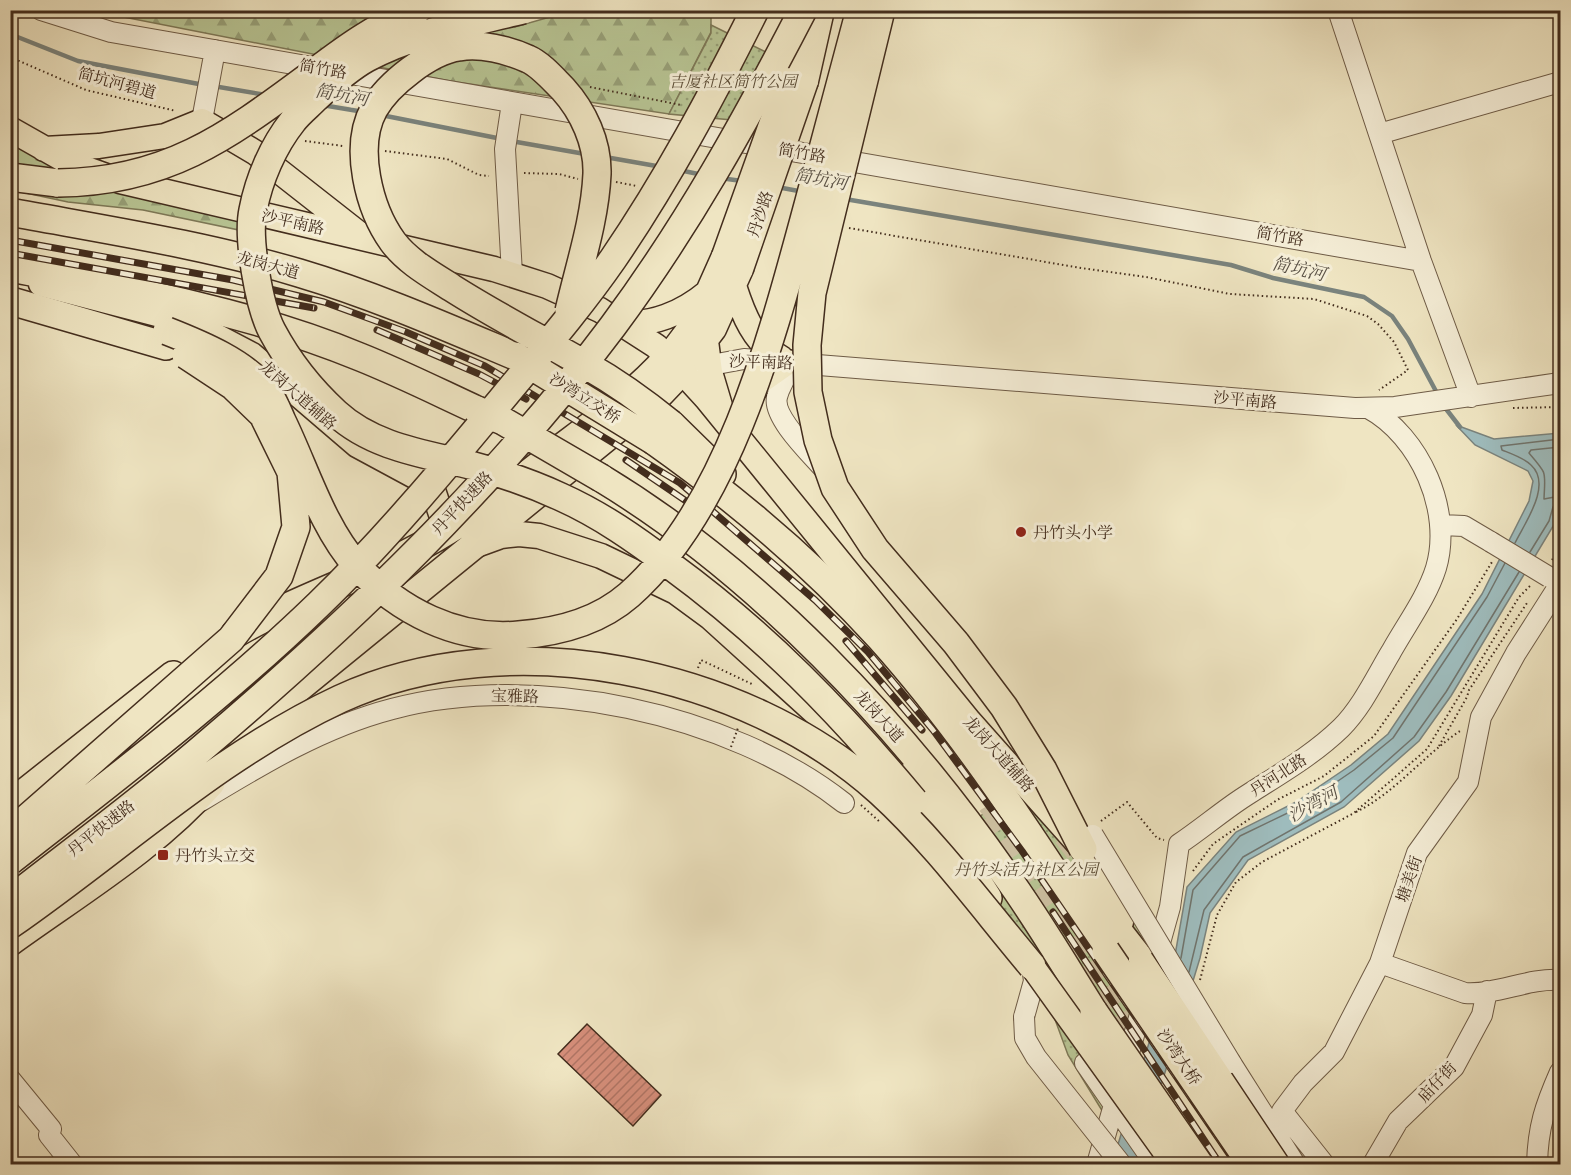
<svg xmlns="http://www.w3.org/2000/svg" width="1571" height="1175" font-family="'IM FELL Great Primer','Noto Serif SC',serif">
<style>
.forest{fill:url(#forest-firs);stroke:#7e7958;stroke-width:1.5}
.park{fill:url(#park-dots);stroke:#7e7958;stroke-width:1.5}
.water{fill:#9ebcbd;stroke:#7a837d;stroke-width:1.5}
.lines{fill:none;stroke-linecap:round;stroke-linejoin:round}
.shore{stroke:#70746d;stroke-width:1.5}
.stream{stroke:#7a837d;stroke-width:4.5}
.building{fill:url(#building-hatch);stroke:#432d1d;stroke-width:1.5}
.minor-tunnel{stroke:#cdc0a1;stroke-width:20;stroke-dasharray:20 10;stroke-linecap:butt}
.minor-casing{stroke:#6e5b46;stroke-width:22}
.major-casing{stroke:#432d1d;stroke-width:27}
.highway-casing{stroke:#432d1d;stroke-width:30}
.path{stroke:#432d1d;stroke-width:2;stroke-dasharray:1.5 3;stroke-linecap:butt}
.minor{stroke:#f5eed7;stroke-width:20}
.major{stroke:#efe5c2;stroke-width:24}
.highway{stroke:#efe5c2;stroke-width:27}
.rail-casing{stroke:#432d1d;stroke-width:7}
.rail{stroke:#f5eed7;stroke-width:4.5;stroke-dasharray:14;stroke-linecap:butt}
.minor-bridge-casing{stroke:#6e5b46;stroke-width:22;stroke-linecap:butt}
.major-bridge-casing{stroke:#432d1d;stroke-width:27;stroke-linecap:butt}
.highway-bridge-casing{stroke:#432d1d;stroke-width:30;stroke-linecap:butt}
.path-bridge{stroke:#432d1d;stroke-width:2;stroke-dasharray:1.5 3;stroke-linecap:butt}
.minor-bridge{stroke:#f5eed7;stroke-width:20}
.major-bridge{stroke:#efe5c2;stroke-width:24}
.highway-bridge{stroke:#efe5c2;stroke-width:27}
.poi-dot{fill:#8f2418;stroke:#f5eed7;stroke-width:2}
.labels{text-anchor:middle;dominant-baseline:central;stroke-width:6;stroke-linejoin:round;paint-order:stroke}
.street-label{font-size:16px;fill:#432d1d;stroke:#f5eed7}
.park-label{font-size:16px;font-style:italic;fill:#5a4b35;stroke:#f5eed7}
.poi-label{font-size:16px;fill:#432d1d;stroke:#f5eed7;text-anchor:start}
.water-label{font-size:18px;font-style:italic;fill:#5a5145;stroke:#f5eed7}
</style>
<defs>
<pattern id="forest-firs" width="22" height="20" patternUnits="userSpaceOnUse" patternTransform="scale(1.5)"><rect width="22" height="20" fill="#b8c594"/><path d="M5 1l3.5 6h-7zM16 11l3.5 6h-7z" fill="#97a078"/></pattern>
<pattern id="park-dots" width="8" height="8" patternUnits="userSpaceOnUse" patternTransform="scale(1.5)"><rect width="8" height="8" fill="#b8c594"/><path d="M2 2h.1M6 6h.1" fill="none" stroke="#97a078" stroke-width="1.8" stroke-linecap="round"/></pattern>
<pattern id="building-hatch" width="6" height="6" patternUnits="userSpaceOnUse" patternTransform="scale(1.5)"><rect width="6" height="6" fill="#d48d79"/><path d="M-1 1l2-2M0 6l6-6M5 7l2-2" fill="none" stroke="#ae7463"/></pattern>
</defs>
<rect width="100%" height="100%" fill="#efe5c2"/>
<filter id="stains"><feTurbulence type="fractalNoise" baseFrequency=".00333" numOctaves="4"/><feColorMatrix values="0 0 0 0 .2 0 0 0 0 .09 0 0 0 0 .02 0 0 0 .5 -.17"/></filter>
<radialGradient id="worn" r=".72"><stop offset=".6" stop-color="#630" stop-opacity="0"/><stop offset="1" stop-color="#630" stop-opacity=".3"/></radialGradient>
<path class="forest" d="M490 10 515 27 571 11 711 10V32L669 114 450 81 93 11Z
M10 138 242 217 239 230 143 210 68 202 11 190Z"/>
<path class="park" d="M711 25 788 63 764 123 669 114 711 33Z
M1040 767 1176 985 1137 1036 1109 1122 1068 1055 1053 1014 932 856Z"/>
<path class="water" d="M1456 425 1494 439 1560 433V497L1555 523 1451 696 1419 741 1344 807 1248 860 1210 913 1200 958 1137 1164H1112L1174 961 1187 887 1236 832 1296 802 1351 765 1388 734 1482 594 1529 501 1533 481 1528 471 1475 445Z"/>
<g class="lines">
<path class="shore" d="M1560 447 1531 450 1529 453C1548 475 1545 471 1544 499L1560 496
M1515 543C1524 524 1553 485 1531 465 1524 458 1512 454 1502 450L1501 446 1560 439
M1530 552 1549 521 1553 507 1560 504
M1181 958 1193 890 1240 836 1300 807 1354 770 1393 738 1487 597 1505 563
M1189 972 1204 910 1243 857 1341 802 1414 737 1446 692 1519 572"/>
<path class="stream" d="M10 34 78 61 204 85
M213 86 266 95
M322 105 364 112
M381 115 502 139
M511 141 585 154
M605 157 662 167
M679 170 703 175
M720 178 742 181
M777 187 804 192
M845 199 1231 265 1273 278 1364 297 1392 316 1408 339 1438 395
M1443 405 1460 427"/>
</g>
<path class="building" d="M587 1024 661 1095 633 1126 558 1054Z"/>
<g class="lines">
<path class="minor-tunnel" d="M963 838 988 817 1126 1028 1103 1047
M1038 869 1086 832"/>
<defs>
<path id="minor" d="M41 10 111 32 1421 261
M1338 10 1421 261 1471 397
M203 115 215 50
M1379 134 1560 82
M512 274 505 149 512 103
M788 362C787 382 780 383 777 397 772 417 811 454 824 469
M695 368 744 359 1355 408 1395 407 1560 383
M1441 525 1464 526 1491 542
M201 801C262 764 323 727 392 709 533 671 730 713 844 803
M1156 957 1170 907 1179 844C1200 830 1220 813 1241 799 1276 776 1311 757 1341 728 1362 707 1376 677 1391 652 1406 625 1427 597 1436 568 1453 511 1420 436 1368 408
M1380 963 1465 993C1497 995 1528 978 1560 980
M1024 1017 1034 981 1032 966
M1085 1063 1155 1164
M1231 1063 1295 1164
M10 1079 51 1129 49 1135 72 1164
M1097 1164 1145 997
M1324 1164 1282 1111 1303 1083 1334 1052 1380 963 1417 853 1468 782 1481 717 1516 653 1560 584
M1373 1164 1398 1121 1454 1067 1482 1015 1487 991
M1537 1164C1538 1127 1545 1106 1560 1072"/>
<path id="major" d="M787 80 797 28
M806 81 822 10
M10 129 70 163 120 181 494 269 547 286 600 310 656 346 675 364 707 399 969 721 1083 849 1121 922
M44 149 99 146 165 136 202 121 256 153 358 233
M41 284 191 323 252 355 357 445 420 479 434 493 447 532
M734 286C743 314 754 343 781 358
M619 321C650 328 684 312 708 292
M706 341 710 372 721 409
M668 357 695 321 724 256
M682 371 714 329 741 269
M751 395 761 381 788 362
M479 544 501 536 519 534 539 536 601 556 676 592 710 617 850 744"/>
<path id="highway" d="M10 177 58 183
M10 212C107 230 205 245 299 273 373 295 444 326 515 356
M10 268C128 290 249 311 360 357 400 373 438 392 477 410
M11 301 166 346
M671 424 722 474
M654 441C736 499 812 563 880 638 966 734 1036 843 1106 951
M601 478C758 573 901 725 1005 874 1037 918 1065 966 1094 1012
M235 634C303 594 380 573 447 531 487 507 524 477 561 448 598 420 637 392 668 357
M236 754 295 691 661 393 682 371
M910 776 988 898
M10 804 173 675
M1084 887 1141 960
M10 942C79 892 155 847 211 783"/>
</defs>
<use href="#minor" class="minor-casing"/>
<use href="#major" class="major-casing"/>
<use href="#highway" class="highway-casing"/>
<path class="path" d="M10 57 86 90 176 111
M590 87 681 105
M305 141 343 146
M385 151 447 159 479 175 489 176
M524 173 559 174 578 179
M616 182 637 186
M849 228 1081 268 1146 277 1230 294 1314 299 1367 316 1378 324 1394 342 1408 370 1379 390
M1513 408 1560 407
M1552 560 1560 547
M698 668 701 660 754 685
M1439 746 1467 697 1469 690 1527 603
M861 805 881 823
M1356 812C1395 793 1424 755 1460 731
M1101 821 1127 802 1157 838 1164 840
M1193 871 1213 844 1277 800 1324 776 1374 736 1457 619 1492 562
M1200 980 1217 915 1236 882 1262 862 1354 813 1427 749 1519 597 1531 585"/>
<use href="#minor" class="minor"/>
<use href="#major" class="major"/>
<use href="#highway" class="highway"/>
<defs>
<path id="rail" d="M10 240 233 280 324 302 406 332 485 366 680 483 815 600 868 652 933 730 1022 851 1236 1164
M10 253 314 308
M377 330 479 374 526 399
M626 460 705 514
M846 641 922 730
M1053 912 1220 1164"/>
</defs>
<use href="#rail" class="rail-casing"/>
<use href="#rail" class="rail"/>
<defs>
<path id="minor-bridge" d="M1491 542 1549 577
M1093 835 1231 1063
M1024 1017 1025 1038 1036 1057 1121 1164"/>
<path id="major-bridge" d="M724 256 787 80
M741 269 806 81
M1141 960 1277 1164
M1032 966 1174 1164"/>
<path id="highway-bridge" d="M523 10C471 23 415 32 367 58 349 68 331 84 316 98 308 106 299 113 293 121 273 146 259 179 253 210 247 238 259 306 272 331 288 361 311 390 336 413 374 448 427 454 474 466 504 474 533 484 561 497 601 515 635 539 671 566 764 634 840 712 914 801
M881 10 812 293 807 345 808 392 818 440 835 488 875 549 956 643 1004 707 1043 770 1083 849
M58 183C165 182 226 138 308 77 342 51 377 25 417 10
M569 311C579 267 595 220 597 174 598 143 583 111 563 89 553 79 540 64 528 59 508 50 480 43 459 47 430 51 388 84 374 109 353 147 369 209 393 242 408 262 432 275 452 288 496 316 541 339 586 365 616 382 644 402 671 424
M167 331C200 344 247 363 268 393 274 401 278 412 282 421 305 468 322 527 357 566 399 611 457 641 519 635 559 632 598 622 629 595 730 506 774 330 808 205 825 140 843 75 860 10
M515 356 654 441
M477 410 503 421 601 478
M10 833 231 639 279 576 296 527 291 472 263 415 233 386 186 355
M10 861C116 778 223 697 319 604 385 540 444 469 502 399 540 353 579 308 613 259 667 180 712 96 755 10
M10 900C74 850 139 802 200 750 350 623 495 484 613 326 688 225 745 122 803 10
M10 925C120 849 218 756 340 699 509 621 745 670 880 792 935 842 984 909 1032 966
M1106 951 1251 1164
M1094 1012 1199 1164"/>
</defs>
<use href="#minor-bridge" class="minor-bridge-casing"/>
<use href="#major-bridge" class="major-bridge-casing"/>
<use href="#highway-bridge" class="highway-bridge-casing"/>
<path class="path-bridge" d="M731 747 738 728"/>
<use href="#minor-bridge" class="minor-bridge"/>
<use href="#major-bridge" class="major-bridge"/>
<use href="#highway-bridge" class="highway-bridge"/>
</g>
<g class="poi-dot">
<circle cx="1021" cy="532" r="6"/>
<rect x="157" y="849" width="12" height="12" rx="3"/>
</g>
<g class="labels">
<g class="street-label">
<text transform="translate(323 69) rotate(10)">简竹路</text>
<text transform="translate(117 83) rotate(15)">简坑河碧道</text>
<text transform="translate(802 153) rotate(10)">简竹路</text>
<text transform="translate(760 214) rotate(-71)">丹沙路</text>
<text transform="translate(293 222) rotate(13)">沙平南路</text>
<text transform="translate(1280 236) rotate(10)">简竹路</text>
<text transform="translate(268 265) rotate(15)">龙岗大道</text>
<text transform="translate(761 362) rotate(2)">沙平南路</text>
<text transform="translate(298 395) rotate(41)">龙岗大道辅路</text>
<text transform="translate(585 398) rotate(32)">沙湾立交桥</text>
<text transform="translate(1245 400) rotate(5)">沙平南路</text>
<text transform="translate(462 503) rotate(-47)">丹平快速路</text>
<text transform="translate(515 696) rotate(2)">宝雅路</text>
<text transform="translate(879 716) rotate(48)">龙岗大道</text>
<text transform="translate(999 754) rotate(48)">龙岗大道辅路</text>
<text transform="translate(1278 775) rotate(-33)">丹河北路</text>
<text transform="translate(101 828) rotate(-38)">丹平快速路</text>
<text transform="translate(1409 879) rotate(-71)">塘美街</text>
<text transform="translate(1179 1057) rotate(56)">沙湾大桥</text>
<text transform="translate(1437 1082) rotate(-47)">庙仔街</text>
</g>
<g class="park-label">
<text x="733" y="81">吉厦社区简竹公园</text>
<text x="1026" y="869">丹竹头活力社区公园</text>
</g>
<g class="poi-label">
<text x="1033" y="532">丹竹头小学</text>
<text x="175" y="855">丹竹头立交</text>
</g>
<g class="water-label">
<text transform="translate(342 95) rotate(10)">简坑河</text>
<text transform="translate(821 179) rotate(10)">简坑河</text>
<text transform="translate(1299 269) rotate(13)">简坑河</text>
<text transform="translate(1313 804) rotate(-29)">沙湾河</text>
</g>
</g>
<rect width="1571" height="1175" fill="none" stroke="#efe5c2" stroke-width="36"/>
<rect x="12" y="12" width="1547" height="1151" fill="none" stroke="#432d1d" stroke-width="3"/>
<rect x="18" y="18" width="1535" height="1139" fill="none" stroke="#432d1d" stroke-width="1.5"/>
<rect width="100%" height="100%" filter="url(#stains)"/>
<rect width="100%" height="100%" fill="url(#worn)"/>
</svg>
